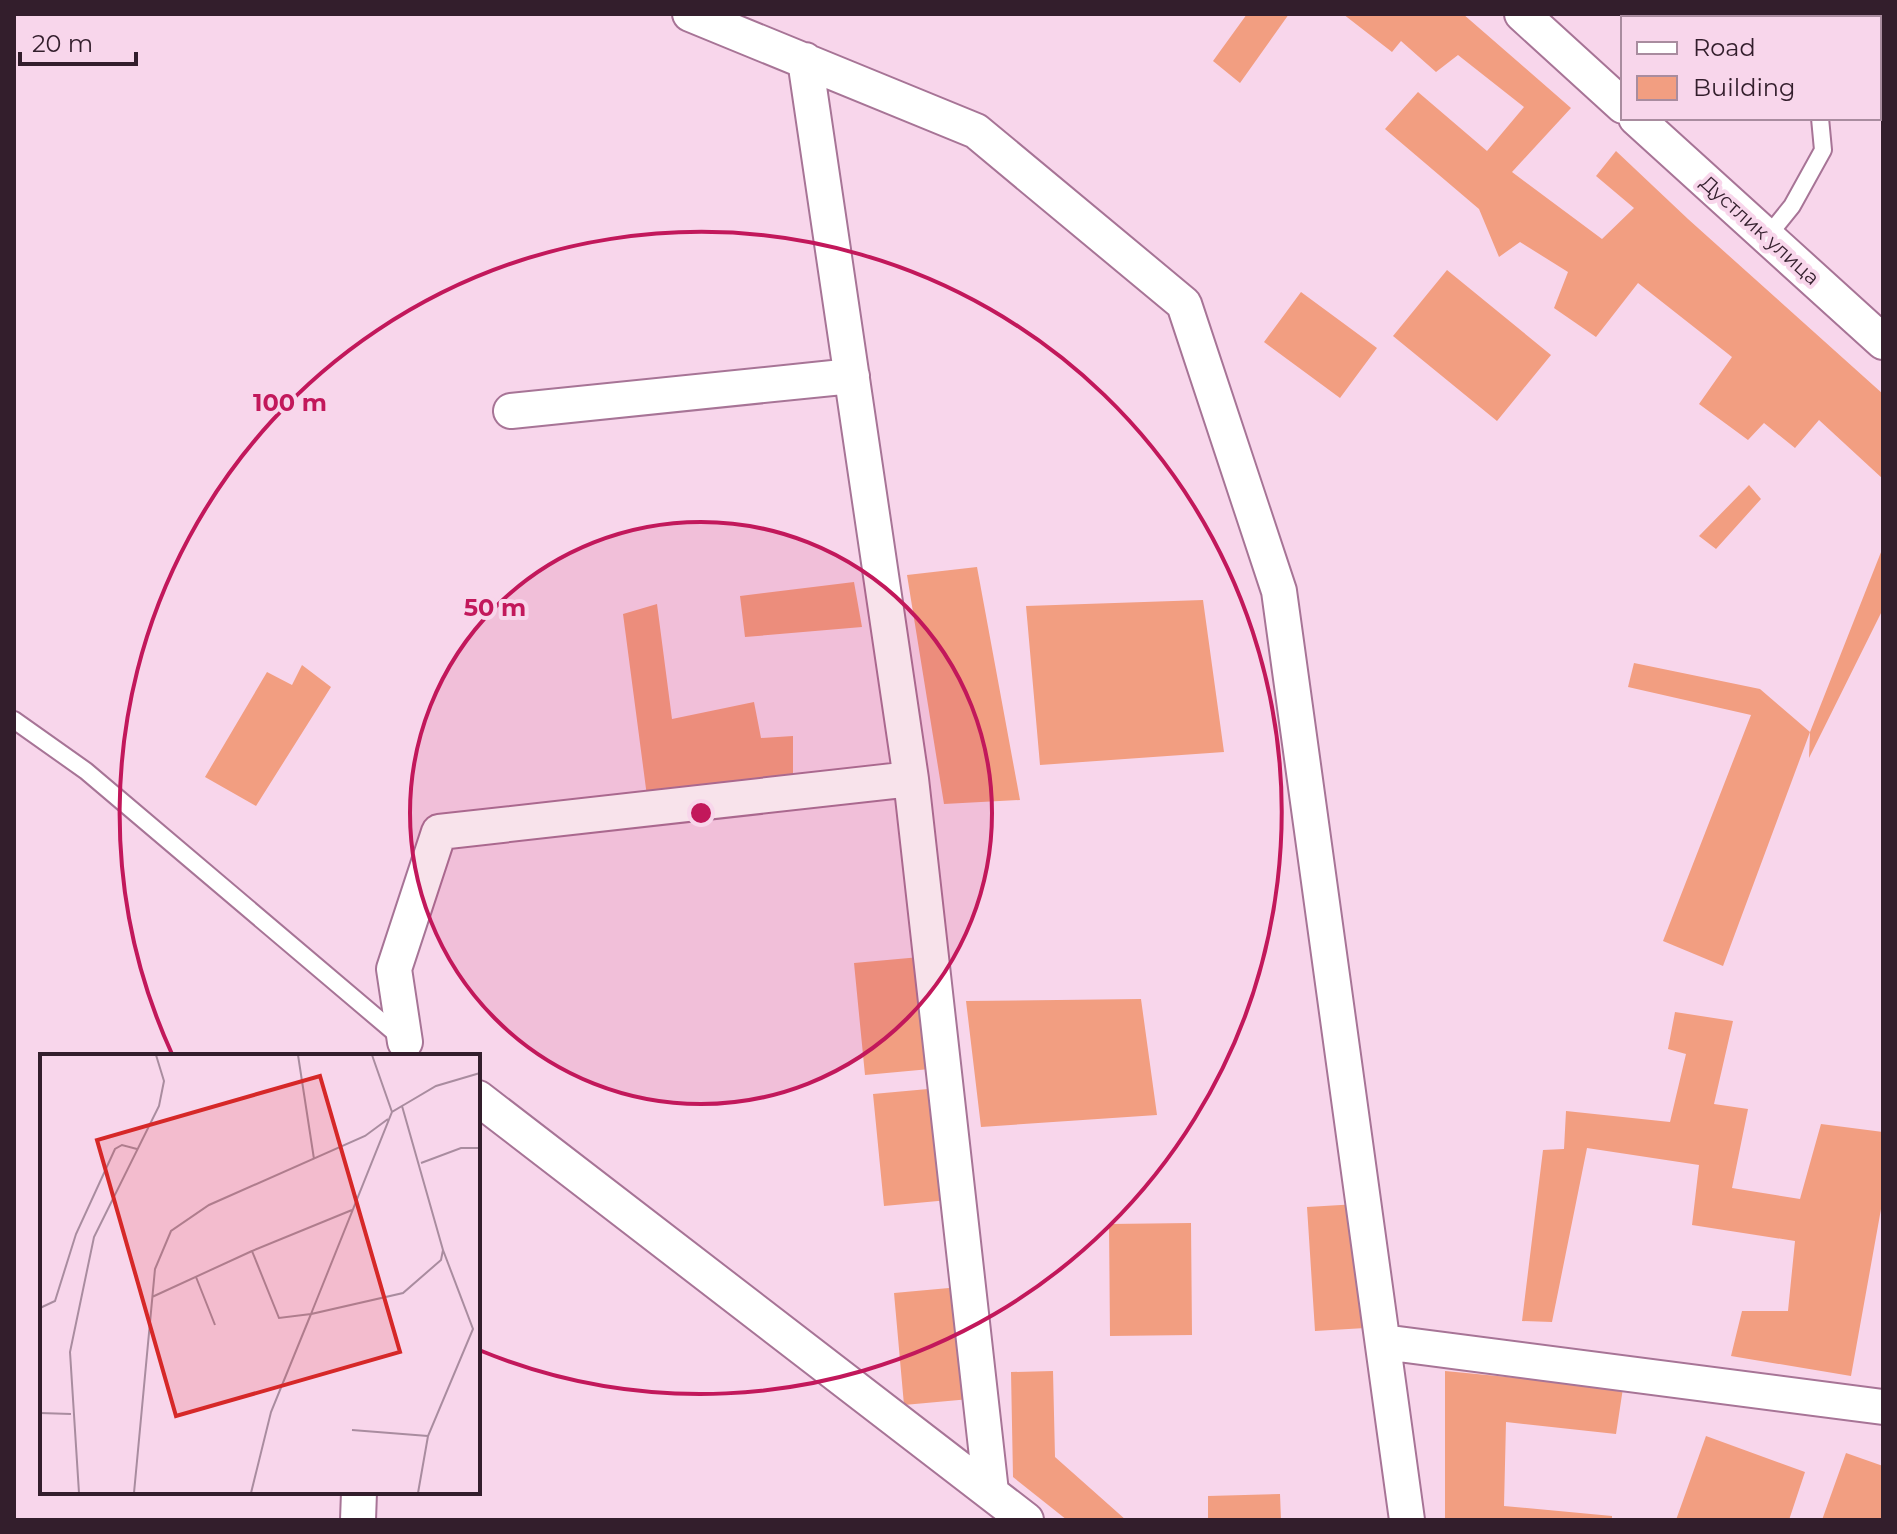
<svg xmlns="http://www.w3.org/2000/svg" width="1897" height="1534" font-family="Montserrat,sans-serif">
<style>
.building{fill:#f29e81}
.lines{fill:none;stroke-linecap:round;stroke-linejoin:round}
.lane-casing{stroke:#a77496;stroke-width:20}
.street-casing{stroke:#a77496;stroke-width:38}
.lane{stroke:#fff;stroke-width:16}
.street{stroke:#fff;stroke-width:34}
.ring{fill:none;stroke:#c2185b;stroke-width:4}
.labels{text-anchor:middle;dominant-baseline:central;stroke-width:8;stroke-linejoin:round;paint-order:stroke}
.street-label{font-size:20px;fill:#331e2c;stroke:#f8d6eb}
.inset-road{fill:none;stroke:#a98c9f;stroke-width:2}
.view{fill:#d62828;fill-opacity:0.15;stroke:#d62828;stroke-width:4}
.inset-edge{fill:none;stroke:#331e2c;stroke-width:4}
.centre{fill:#c2185b;stroke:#f8d6eb;stroke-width:4}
.ring-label{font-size:24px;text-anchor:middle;font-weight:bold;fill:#c2185b;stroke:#f8d6eb;stroke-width:8;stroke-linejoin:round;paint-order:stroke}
</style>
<rect width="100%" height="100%" fill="#f8d6eb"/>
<path class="building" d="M1247 14H1289L1240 83 1213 61Z
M1343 14H1463L1571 108 1512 172 1602 239 1634 208 1596 176 1616 151 1688 219 1883 394V479L1819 420 1795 448 1764 423 1748 440 1699 404 1732 357 1638 283 1596 337 1554 308 1568 272 1520 242 1499 257 1479 209 1385 129 1418 92 1487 151 1524 107 1458 55 1436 72 1401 41 1392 52Z
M1447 270 1551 355 1497 421 1393 336Z
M1301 292 1377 348 1340 398 1264 342Z
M1749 485 1761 499 1716 549 1699 536Z
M1883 547V609L1809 758 1810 732Z
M977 567 1020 800 944 804 907 575Z
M854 582 862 627 745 637 740 596Z
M1203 600 1224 752 1040 765 1026 606Z
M657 604 672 719 754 702 761 738 793 736V781L648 804 623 614Z
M1634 663 1760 689 1810 732 1723 966 1663 941 1751 715 1628 687Z
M302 665 331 687 256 806 205 777 267 672 292 685Z
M920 957 930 1069 865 1075 854 963Z
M1141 999 1157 1115 981 1127 966 1001Z
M1675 1012 1733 1021 1714 1104 1748 1109 1732 1188 1800 1199 1821 1124 1883 1132V1198L1851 1376 1731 1356 1742 1311H1788L1795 1241 1692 1225 1699 1165 1587 1148 1552 1322 1522 1321 1543 1150 1564 1149 1566 1111 1670 1122 1686 1054 1668 1049Z
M939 1088 949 1200 884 1206 873 1094Z
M1375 1203 1382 1327 1315 1331 1307 1207Z
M1191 1223 1192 1335 1110 1336 1109 1224Z
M960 1287 970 1399 904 1405 894 1293Z
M1053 1371 1055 1457 1126 1520H1067L1013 1477 1011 1372Z
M1445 1371 1623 1388 1616 1434 1506 1422 1504 1506 1612 1516V1520H1445Z
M1706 1436 1805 1472 1789 1520H1676Z
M1846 1453 1883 1466V1520H1822Z
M1280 1494 1281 1520H1208V1496Z"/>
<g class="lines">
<defs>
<path id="lane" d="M1721 14 1727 18
M1767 237 1792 206 1823 150 1820 118
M14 720 86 771 401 1038"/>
<path id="street" d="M690 14 976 131 1184 304 1279 591 1407 1520
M1522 14 1623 106
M805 60 911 779
M1636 118 1883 342
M511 411 852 376
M405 1042 394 969 439 832 911 779 991 1492
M478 1098 1026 1520
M1383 1342 1883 1407
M358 1520 359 1492"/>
</defs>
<use href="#lane" class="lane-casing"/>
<use href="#street" class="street-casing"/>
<use href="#lane" class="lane"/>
<use href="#street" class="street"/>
</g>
<circle cx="701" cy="813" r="291" fill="#c2185b" fill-opacity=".12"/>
<g class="ring">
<circle cx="701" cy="813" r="291"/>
<path d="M172 1054A581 581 0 1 1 479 1350"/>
</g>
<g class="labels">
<g class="street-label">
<text transform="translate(1760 230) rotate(42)">Дустлик улица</text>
</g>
</g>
<g transform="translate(40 1054)">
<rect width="440" height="440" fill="#f8d6eb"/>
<path class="inset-road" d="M258 1 274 105M332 1 352 58M362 52 403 196 401 206 363 239 271 260 352 58ZM362 52 396 32 440 19M381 109 421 94H440M156 223 175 271M112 243 212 197M0 254 15 247 36 180 75 95 82 91 97 95M271 260 239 264 212 197 312 156M0 359 31 360M312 376 388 382M39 439 30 298 54 183 119 52 124 27 116 1M94 439 115 215 131 177 169 151 325 82 348 65M211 439 231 358 271 260M378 439 388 382 433 275 403 196"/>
<path class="view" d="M280 22 360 298 136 362 57 86Z"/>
<rect width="440" height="440" class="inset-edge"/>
</g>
<circle cx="701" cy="813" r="12" class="centre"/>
<g class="ring-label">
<text x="290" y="411">100 m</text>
<text x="495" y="616">50 m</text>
</g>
<rect width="1897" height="1534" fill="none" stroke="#331e2c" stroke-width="32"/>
<rect x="1621" y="16" width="260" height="104" fill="#f8d6eb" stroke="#a98c9f" stroke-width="2"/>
<rect x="1637" y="42" width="40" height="12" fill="#ffffff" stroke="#a98c9f" stroke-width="2"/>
<text x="1693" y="56" font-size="24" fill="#331e2c">Road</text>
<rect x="1637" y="76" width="40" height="24" fill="#f29e81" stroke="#a98c9f" stroke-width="2"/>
<text x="1693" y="96" font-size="24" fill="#331e2c">Building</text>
<path d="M20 52v12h116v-12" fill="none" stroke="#331e2c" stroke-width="4"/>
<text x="32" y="52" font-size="24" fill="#331e2c" stroke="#f8d6eb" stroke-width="6" paint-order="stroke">20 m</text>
</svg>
